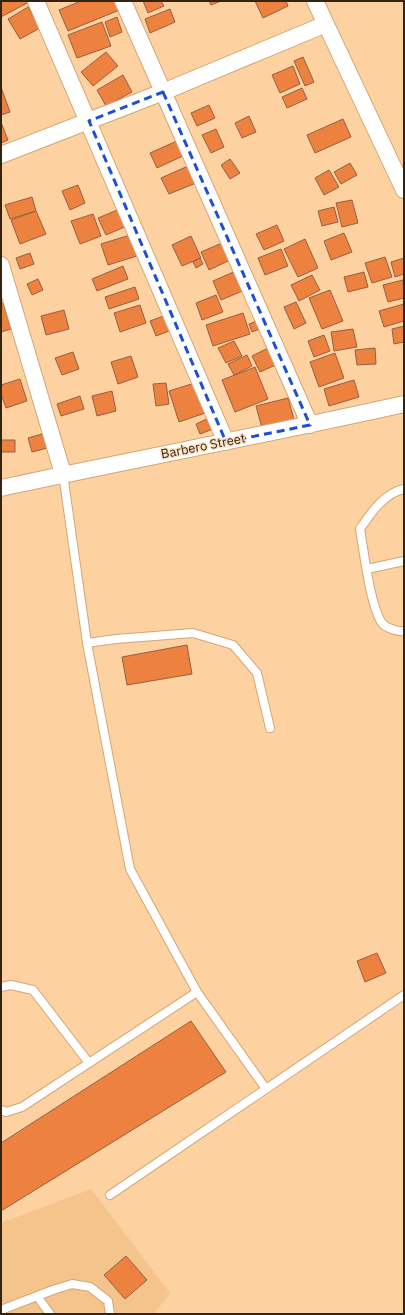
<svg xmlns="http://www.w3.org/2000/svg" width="405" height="1315" font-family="'IBM Plex Sans',sans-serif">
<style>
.built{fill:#f5c38c}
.building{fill:#ed813f;stroke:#956043}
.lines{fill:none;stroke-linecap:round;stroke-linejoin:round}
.service-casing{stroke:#d1a777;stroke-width:10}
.minor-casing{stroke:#d1a777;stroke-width:18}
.service{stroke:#fff;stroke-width:8}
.minor{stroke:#fff;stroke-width:16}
.marked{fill:none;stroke:#1d4ed8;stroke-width:3;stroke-dasharray:8 5;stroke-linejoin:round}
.labels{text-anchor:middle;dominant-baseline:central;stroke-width:3;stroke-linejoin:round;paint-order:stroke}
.street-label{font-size:13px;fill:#342310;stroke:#fde2c5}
</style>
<rect width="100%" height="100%" fill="#fed1a0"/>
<path class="built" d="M91 1189 170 1293 154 1314H1V1223Z"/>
<path class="building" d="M1 1H28L29 2 1 17Z
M81 1H118L122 9 68 31 59 10Z
M143 1H161L164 6 148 13Z
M209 1H221L211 5Z
M255 1H286L288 6 263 18Z
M28 7 40 28 20 39 8 19Z
M170 9 175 22 150 33 145 19Z
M117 17 122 32 110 37 105 22Z
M102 22 111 46 77 58 68 35Z
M106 52 118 66 93 86 81 72Z
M303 57 314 82 305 86 294 61Z
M293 66 300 84 280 93 272 75Z
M123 75 132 92 106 106 97 90Z
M1 87 10 112 1 115Z
M302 88 307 99 287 108 282 97Z
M209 105 215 118 197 126 191 113Z
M249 116 256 132 242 138 235 123Z
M343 119 351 137 315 153 307 135Z
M1 122 8 140 1 143Z
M216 129 224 147 211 153 202 135Z
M179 140 185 155 157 168 150 153Z
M230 159 240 173 230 179 221 165Z
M350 163 357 175 341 184 334 172Z
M188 166 196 183 169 194 161 178Z
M329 170 339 187 324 195 315 178Z
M78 185 85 203 70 210 62 191Z
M32 197 36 211 10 219 5 205Z
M352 200 358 223 342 227 336 203Z
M334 207 338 222 322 226 318 211Z
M122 208 129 225 106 235 98 218Z
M36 211 46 234 20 244 11 220Z
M93 214 101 236 80 244 71 221Z
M277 225 284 241 264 250 256 234Z
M344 233 352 252 331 260 324 241Z
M130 235 137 256 108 265 101 244Z
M191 236 201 258 182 266 172 245Z
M305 239 318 268 298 277 284 249Z
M222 243 230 260 209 270 201 252Z
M281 249 288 266 265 275 258 258Z
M30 253 34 264 20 269 16 258Z
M385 257 392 277 372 283 365 263Z
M200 258 203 264 196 268 193 262Z
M404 258V274L395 277 391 262Z
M123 266 128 279 97 291 92 279Z
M238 270 247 289 221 300 213 281Z
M364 272 368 287 348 292 344 277Z
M312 275 320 290 299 301 291 285Z
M38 279 43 290 32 295 27 284Z
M403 280 404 298 388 302 383 285Z
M135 287 139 299 109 309 105 297Z
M330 290 343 321 322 329 309 298Z
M216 295 223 312 202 320 196 303Z
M296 302 306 323 294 329 284 307Z
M3 303 11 329 1 332V304Z
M404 304V321L384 327 379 311Z
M140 305 146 323 120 332 114 313Z
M64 310 69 329 46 335 41 316Z
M243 313 250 334 213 346 206 325Z
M169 314 174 329 156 336 150 321Z
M262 319 265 327 252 332 249 324Z
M404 326V342L394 344 392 329Z
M353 329 357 347 334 351 331 332Z
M324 335 330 351 314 357 308 341Z
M234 341 242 356 226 363 218 348Z
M272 346 280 363 260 372 252 356Z
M375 348 376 364 357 365 355 350Z
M73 352 79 369 62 375 55 358Z
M335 353 344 378 319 387 310 362Z
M247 355 252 366 234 375 228 364Z
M131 356 138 377 118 384 111 362Z
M255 367 268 399 235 412 222 380Z
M20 379 27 401 6 408 1 394V385Z
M354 380 359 397 329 406 324 389Z
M198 382 208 412 179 422 169 391Z
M166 383 169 404 156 406 153 384Z
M112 391 116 411 97 416 92 396Z
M80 396 84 409 61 416 57 404Z
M288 398 295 423 263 432 256 406Z
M209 418 213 429 200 434 196 424Z
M42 434 47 448 32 452 28 438Z
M1 440H15V452H1Z
M187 645 192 674 127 685 122 657Z
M377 953 386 973 365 982 357 961Z
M191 1021 226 1072 1 1211V1143Z
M126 1256 147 1280 125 1299 104 1275Z"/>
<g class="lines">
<defs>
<path id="service" d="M63 474 87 643 130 869 197 992 266 1089
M404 489C384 493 371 513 360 529 364 551 370 606 382 623 386 628 398 632 404 631
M367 569 404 561
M87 643 116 639 193 633 233 645 257 673 270 728
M1 987 11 985 33 990 89 1063
M1 1110 6 1112 22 1107 197 992
M110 1195 404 995
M37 1296 50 1314
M1 1310 53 1290 72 1284 90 1287 108 1301 110 1314"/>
<path id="minor" d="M36 1 226 442
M123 1 310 425
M315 1 404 190
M1 155 163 92 326 24
M1 265 63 474
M1 488C135 459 270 434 404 404"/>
</defs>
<use href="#service" class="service-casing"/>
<use href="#minor" class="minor-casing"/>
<use href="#service" class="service"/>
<use href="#minor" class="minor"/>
</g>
<path class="marked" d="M163 92 310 425 226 442 89 121Z"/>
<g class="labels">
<g class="street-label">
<text transform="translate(203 446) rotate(-11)">Barbero Street</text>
</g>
</g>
<rect width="405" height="1315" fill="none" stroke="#342310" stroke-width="4"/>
</svg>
